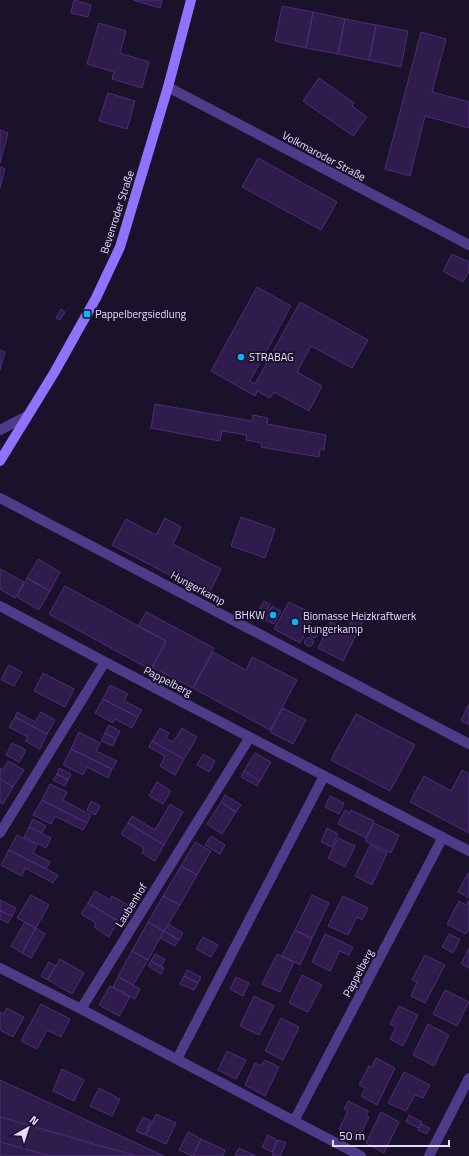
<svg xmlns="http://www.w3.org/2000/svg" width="469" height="1156" font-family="'Titillium Web',sans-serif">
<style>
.building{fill:#2f1c4c;stroke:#4b2e78}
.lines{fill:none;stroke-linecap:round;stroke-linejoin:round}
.minor{stroke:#4e3b8a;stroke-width:10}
.tertiary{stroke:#4e3b8a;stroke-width:10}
.secondary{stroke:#9172ff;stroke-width:10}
.poi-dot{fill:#07b6ff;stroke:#1a112b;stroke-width:1.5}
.labels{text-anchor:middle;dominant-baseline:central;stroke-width:4;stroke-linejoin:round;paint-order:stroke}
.street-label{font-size:11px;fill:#e6dbff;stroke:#1a112b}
.poi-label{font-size:11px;fill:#e6dbff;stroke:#1a112b;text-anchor:start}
</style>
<rect width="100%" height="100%" fill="#1a112b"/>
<path class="building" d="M74 0 91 5 88 17 71 13Z
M133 0H162L160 8Z
M282 6 313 12 306 48 275 41Z
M313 12 345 19 338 54 306 48Z
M345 19 376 25 369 60 338 54Z
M99 23 126 31 120 53 149 62 142 88 112 79 114 72 87 64Z
M376 25 408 31 401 67 369 60Z
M421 32 446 39 432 92 469 102V128L425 116 410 176 385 169Z
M319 78 354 103 352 106 367 117 353 136 303 101Z
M108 93 135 101 127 129 99 121Z
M0 130 8 133 0 163Z
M258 158 337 202 321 230 242 187Z
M0 167 5 169 0 188Z
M452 254 469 262V271L463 282 443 271Z
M257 287 291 306 250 381 255 384 300 302 368 340 352 368 311 346 297 372 322 386 309 411 274 392 270 398 257 391 255 396 211 371Z
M61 309 65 312 60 320 56 318Z
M0 350 5 352 0 370Z
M155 404 252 421 253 415 268 418 267 424 326 435 324 450 320 449 319 457 261 447 262 443 246 440 247 435 222 431 220 441 151 428Z
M241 517 275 529 265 558 231 546Z
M165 518 181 527 173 544 221 569 208 595 112 545 126 519 156 535Z
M38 559 60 572 50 591 27 578Z
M0 569 24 582 15 598 0 589Z
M27 578 50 591 39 610 17 597Z
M65 586 166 641 151 670 49 614Z
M264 601 270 604 263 618 257 614Z
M289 602 315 615 300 643 274 629Z
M272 606 281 611 274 624 265 620Z
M146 612 214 648 193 688 152 667 166 641 138 626Z
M355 614 365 619 357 635 347 630Z
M331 622 356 635 343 661 318 648Z
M309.5 633a4.5 4.5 0 1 1 9 0a4.5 4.5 0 1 1-9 0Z
M304.5 642a4.5 4.5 0 1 1 9 0a4.5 4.5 0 1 1-9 0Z
M213 652 246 670 252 657 297 680 270 730 193 688Z
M9 665 22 672 14 686 1 680Z
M43 673 74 689 65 707 34 691Z
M110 685 128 694 124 701 142 710 138 717 103 699Z
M103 699 138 717 132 728 115 719 113 723 95 713Z
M468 705H469V725L461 721Z
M283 708 306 720 293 744 270 732Z
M17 712 35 722 41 712 55 720 47 734 15 717Z
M356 714 415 745 390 791 331 760Z
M15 717 47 734 40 749 25 741 28 737 9 727Z
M109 725 120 731 116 739 105 733Z
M160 728 169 733 166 738 173 742 182 728 197 737 184 759 152 741Z
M79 732 100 743 96 751 117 761 112 769 71 749Z
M105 733 116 739 113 746 101 741Z
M152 741 184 759 175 775 160 766 165 756 149 747Z
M12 743 26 750 19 762 6 755Z
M71 749 112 769 108 778 87 767 83 775 63 765Z
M255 753 271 762 260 781 244 771Z
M203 754 215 761 209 772 197 765Z
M8 761 24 770 13 787 0 779V768L3 770Z
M59 768 71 774 68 780 57 774Z
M462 770 469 774V833L410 802 424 776 451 791Z
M244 771 260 781 257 786 241 777Z
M57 774 68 780 65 786 53 780Z
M0 779 13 787 3 804 0 802Z
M157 782 171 791 163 804 149 796Z
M50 784 67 792 63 800 91 815 87 823 42 800Z
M225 795 241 805 236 812 221 802Z
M330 796 344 803 339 814 325 807Z
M42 800 87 823 83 830 55 816 51 824 33 815Z
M91 801 100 806 95 815 87 810Z
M221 802 236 812 222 834 207 824Z
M170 804 183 812 164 845 128 823 132 816 155 830Z
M345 810 350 813 351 810 374 821 366 838 338 824Z
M33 819 46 826 42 833 29 827Z
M128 823 164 845 155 861 142 853 144 848 121 834Z
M374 823 399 835 391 853 365 841Z
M29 827 51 838 46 848 24 837Z
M327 828 338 834 332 847 321 842Z
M17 835 37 845 33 853 50 862 46 869 9 850Z
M211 836 225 845 220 854 205 845Z
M338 838 355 846 345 867 328 858Z
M195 842 211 851 197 875 181 866Z
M370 845 387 853 372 885 355 876Z
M9 850 58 875 53 883 25 868 22 876 1 865Z
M181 866 197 875 180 905 163 896Z
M468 873 469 874V898L458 892Z
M95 891 110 900 112 896 128 905 118 921 88 903Z
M31 895 49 905 36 928 17 918Z
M312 895 329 903 312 938 295 930Z
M163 896 180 905 164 931 148 922Z
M343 896 368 908 362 920 357 917 348 935 328 926Z
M0 900 16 908 12 916 0 911Z
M469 900V929L466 934 447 924 459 901 466 905Z
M88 903 118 921 109 937 94 927 96 923 81 914Z
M0 911 12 916 8 923 0 919Z
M25 922 36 928 22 953 11 946Z
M148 922 164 931 148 960 132 951Z
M168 924 183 933 179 940 164 931Z
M36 928 45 934 31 958 22 953Z
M295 930 312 939 300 965 282 956Z
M164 931 179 940 175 946 160 938Z
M325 934 353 947 349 955 340 951 330 971 312 962Z
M449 934 460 939 453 953 442 947Z
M203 937 218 945 211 957 196 949Z
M469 948V968L461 964Z
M132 951 148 960 133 985 118 976Z
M155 954 165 959 161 967 151 961Z
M277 954 294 962 280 992 262 984Z
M425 955 445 965 425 1003 411 996 417 982 412 980Z
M60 959 84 973 72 994 48 980Z
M151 961 164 968 161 974 148 966Z
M49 962 56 966 47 980 41 976Z
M187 970 201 977 198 983 184 976Z
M302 975 322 985 308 1012 289 1003Z
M184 976 198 983 194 990 180 984Z
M118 977 140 989 135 999 113 987Z
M236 977 249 983 243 996 230 989Z
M110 986 130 997 119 1016 99 1005Z
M445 990 469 1002 457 1026 433 1014Z
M254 996 274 1006 259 1035 240 1026Z
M41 1004 70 1019 61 1037 47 1030 37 1049 21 1041Z
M399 1006 418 1015 403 1046 390 1039 396 1027 390 1024Z
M7 1008 24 1017 13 1037 0 1030V1012L4 1014Z
M281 1018 299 1027 283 1060 265 1051Z
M428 1024 449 1035 434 1066 413 1055Z
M227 1051 246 1060 236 1079 218 1070Z
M376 1058 395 1068 377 1105 361 1096 365 1088 359 1085 369 1066 372 1067Z
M265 1060 279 1067 265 1096 245 1085 255 1063 261 1066Z
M62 1069 84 1080 74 1101 53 1091Z
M404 1072 430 1085 423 1098 415 1095 406 1111 388 1103Z
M0 1080 164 1156H0Z
M99 1088 120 1099 112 1116 90 1106Z
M348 1101 368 1111 366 1116 369 1117 358 1139 339 1129 348 1111 344 1109Z
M381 1112 399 1122 384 1153 366 1143Z
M156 1114 176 1123 166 1144 146 1135Z
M409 1115 422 1122 419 1128 406 1122Z
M0 1117 136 1156H50L0 1142Z
M143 1117 151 1121 145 1135 136 1131Z
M421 1124 430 1128 427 1134 418 1130Z
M188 1132 201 1139 193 1156 179 1150Z
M268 1135 277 1140 272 1152 262 1147Z
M201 1139 225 1150 223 1156H193Z
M278 1140 286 1143 280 1156H274L272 1155Z
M239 1148 256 1156H235Z"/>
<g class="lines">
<path class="minor" d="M0 498 469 744
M0 606 105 662 469 851
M0 833 105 662
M0 968 81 1009 250 737
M81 1009 361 1156
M177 1059 324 776
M294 1121 443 837
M429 1156 469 1078"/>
<path class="tertiary" d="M168 87 469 245
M0 430 27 416"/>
<path class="secondary" d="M0 461 54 373 96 298 120 247 168 87 191 0"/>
</g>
<g class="poi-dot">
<rect x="83" y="310" width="8" height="8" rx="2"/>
<circle cx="241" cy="357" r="4"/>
<circle cx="273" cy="615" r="4"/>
<circle cx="295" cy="622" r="4"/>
</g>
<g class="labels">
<g class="street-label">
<text transform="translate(324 156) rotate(28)">Volkmaroder Straße</text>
<text transform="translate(117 212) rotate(-72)">Bevenroder Straße</text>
<text transform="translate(198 588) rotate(28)">Hungerkamp</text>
<text transform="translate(168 681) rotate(27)">Pappelberg</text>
<text transform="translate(131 905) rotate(-58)">Laubenhof</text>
<text transform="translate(358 973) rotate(-62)">Pappelberg</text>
</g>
<g class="poi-label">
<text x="95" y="314">Pappelbergsiedlung</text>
<text x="249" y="357">STRABAG</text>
<text x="265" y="615" text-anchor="end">BHKW</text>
<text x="303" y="616">Biomasse Heizkraftwerk<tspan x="303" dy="13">Hungerkamp</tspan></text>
</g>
</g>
<g transform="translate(28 1128) rotate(39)" stroke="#1a112b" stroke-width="3" paint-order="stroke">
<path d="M0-3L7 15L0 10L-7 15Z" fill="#e6dbff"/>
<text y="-6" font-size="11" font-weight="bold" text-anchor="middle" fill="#e6dbff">N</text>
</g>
<path d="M333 1140v6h116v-6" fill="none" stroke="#e6dbff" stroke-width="2"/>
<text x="339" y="1140" font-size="12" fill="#e6dbff" stroke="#1a112b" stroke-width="3" paint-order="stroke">50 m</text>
</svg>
